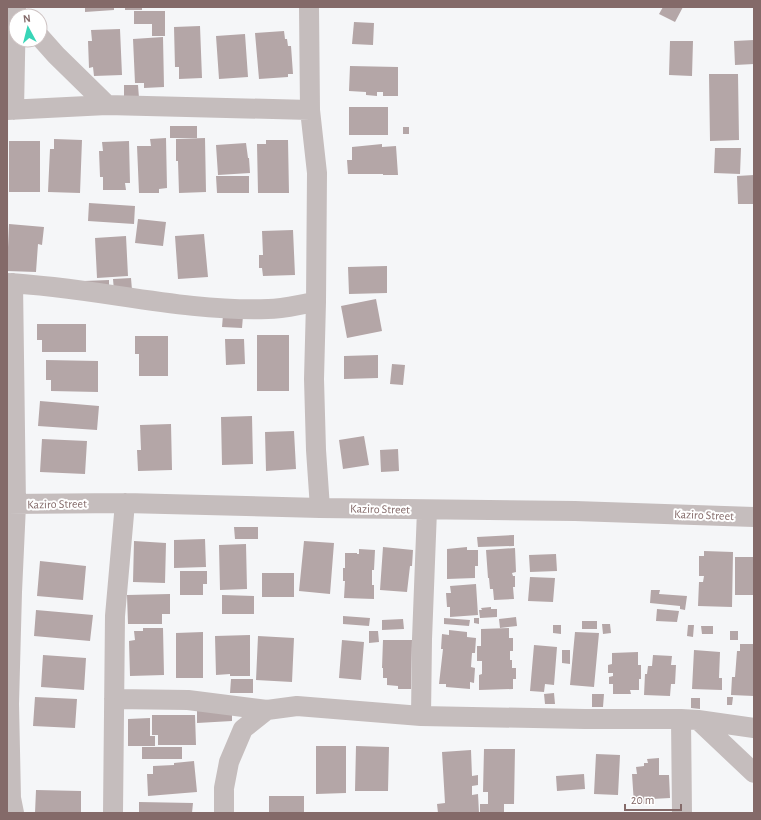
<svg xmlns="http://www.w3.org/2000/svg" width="761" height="820" font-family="'Alegreya Sans',sans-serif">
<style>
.building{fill:#b4a6a7}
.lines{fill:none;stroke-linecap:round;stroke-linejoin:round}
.minor{stroke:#c5bdbd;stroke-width:20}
.labels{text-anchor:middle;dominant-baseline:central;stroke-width:4;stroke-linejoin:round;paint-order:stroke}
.street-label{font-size:12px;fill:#846a69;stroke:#fff}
</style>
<rect width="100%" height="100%" fill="#f5f6f8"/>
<path class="building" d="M85 7H114V10L85 12Z
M125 7H142V10H125Z
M663 7H683L675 22 659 14Z
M134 11H165V36H152V24H134Z
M354 22 374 23 373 45 352 44Z
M200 26 202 78 179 79V67H175L174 27Z
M120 29 122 75 94 76 93 67 89 68 88 41H92L91 30Z
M284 31 285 39H287L288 46H291L293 74H288V77L259 79 255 33Z
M245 34 248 77 219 79 216 36Z
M163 37 164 87 144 88V83H135L133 39Z
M754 40V64L735 65 734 41Z
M670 41H693L692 76 669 75Z
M350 66 398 67V96H383V92H377V96L366 95V92L349 91Z
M709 74H738L739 140 710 141Z
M124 85H138L139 98H124Z
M349 107H388V135H349Z
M170 126H197V138H170Z
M403 127H409V134H403Z
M166 138 167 188 159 189V193H139L137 146H151L150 139Z
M205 138 206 192 179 193 178 161H176V139Z
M54 139 82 140 80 193 48 192 50 149H54Z
M266 140H288L289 193H258L257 144H266Z
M9 141H40V192H9Z
M129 141 130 183H125L126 190H103V177H100L99 151H103L102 142Z
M246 143 248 158H249L250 173 218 175 216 145Z
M382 144V147L396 146 398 175H383V174H348L347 160H352V147Z
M715 148H741L740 174 714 173Z
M754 175V204H738L737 176Z
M216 176H249V193H217Z
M89 203 135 206 134 224 88 221Z
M138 219 166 222 163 246 135 243Z
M9 224 44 227 42 245 38 244 36 272 7 271Z
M293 230 295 275 263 276 262 268H259V255H263L262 231Z
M204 234 208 277 178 279 175 236Z
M126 236 128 276 97 278 95 238Z
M387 266V293L349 294 348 267Z
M131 278 132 290 114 291 113 279Z
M109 280V289L85 290 84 281Z
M376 299 382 331 347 338 341 306Z
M223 315 243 316 242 328 222 327Z
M37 324H86V352H42V340H37Z
M257 335H289V391H257Z
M135 336H168V376H139V354H135Z
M225 339H244L245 364 226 365Z
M378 355V378L344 379V356Z
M46 360 98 361V392L51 391V380H46Z
M392 364 405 365 403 385 390 384Z
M40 401 99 406 97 430 38 426Z
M252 416 253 464 222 465 221 417Z
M171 424 172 470 138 471 137 450H141L140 425Z
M294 431 296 469 266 471 265 432Z
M364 436 369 465 343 469 339 440Z
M42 439 87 441 85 474 40 472Z
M398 449 399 471 381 472 380 450Z
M234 527H258V539H235Z
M514 535V546L478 547 477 537Z
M205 539 206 567 174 568V540Z
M134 541 166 543 165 583 133 582Z
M304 541 334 543 330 594 299 591Z
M246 544 247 589 220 590 219 545Z
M383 547 413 550 412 566H410L407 592 380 590Z
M467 547V550H478V566H475V578L447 579V549Z
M515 548 516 572 512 573 513 576H515V587H513L514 599 494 600 493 589H490L489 578H488L486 550Z
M359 549 375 550 374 570H372V585H374V599L344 598 345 581H343V568H345V553H357V554H359Z
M704 551 733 552 732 607 698 606 699 582H703L704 576H699V556H704Z
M556 554 557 571 530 572 529 555Z
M735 557H754V595H735Z
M40 561 86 566 83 600 37 596Z
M180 571H207V584H203V595H180Z
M262 573H294V597H262Z
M530 577 555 578 553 602 528 601Z
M476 584 478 615 450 617V607H447L446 593H451L450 586Z
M651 590H660L659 594 687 596 685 610 680 609V606L650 603Z
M170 594V614H162V624H128L127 595Z
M222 595 254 596V614H222Z
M491 607V609H497V617L480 618 479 610H482L481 608Z
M657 609 679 611 677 622 656 621Z
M36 610 93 615 90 641 34 636Z
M343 616 370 618 369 626 343 624Z
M516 617 517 626 500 628 499 619Z
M444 618 470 620 469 626 444 624Z
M474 618H479V624L474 623Z
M403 619 404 629 382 630V620Z
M582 621H597V629H582Z
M602 624H610L611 633 603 634Z
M553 625H561V634L553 633Z
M688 625H694L693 637 687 636Z
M701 626H713V634H702Z
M143 628H163L164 675 130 676 129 641 135 640 134 631H143Z
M509 628V638H513V651H510V660H512V668H516V679H513V689L479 690V675L482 674V661H477V646H481V629Z
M449 630 467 632V637L476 638 475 653H472L471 667 475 668 474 683 470 682V689L446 687V684H439L443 649H441L442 634 449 635Z
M369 631H378L379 642 369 643Z
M730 631H738V640H730Z
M203 632V678H176V633Z
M575 632 599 633 594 687 570 685Z
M250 635V676H230V674L216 675 215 636Z
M258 636 294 638 292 682 256 680Z
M342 640 364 642 361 680 339 678Z
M383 640H412L411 689H398V686L387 685V678H383V668H382Z
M740 644H754V696L731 695 732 677H735L737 651H740Z
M534 645 557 647 554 685 545 684 544 692 530 691Z
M562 650H570V664L562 663Z
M694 650 720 652 719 678H722V690L692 689Z
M638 652V665H641V679H639V690H630L631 694H613V684H609V677L613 676V673H608V665L612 664V653Z
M43 655 86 658 84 690 41 687Z
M653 655 672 656 671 665H676L675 684H671L670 696 644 695 645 674H647L648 666H652Z
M231 679H253V693H230Z
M554 693 555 704H545L544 694Z
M592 694H604L603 707H592Z
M35 697 77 699 75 728 33 726Z
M727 697H733L732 705H727Z
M691 698H700V709L691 708Z
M232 708V721L197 723V709Z
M152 715H195L196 745H158V735H152Z
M150 718V736H155V746H128V719Z
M316 746H346V793L316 794Z
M356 746 389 747 388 791H355Z
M142 747H182V759H142Z
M484 749H515L514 804H504V813H480V804H488V792H483Z
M471 750 472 776 478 775V785L472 786V795L478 794 479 813H438L437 804 445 803 442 752Z
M596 754 620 755 618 795 594 794Z
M659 758V775H669L670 798 652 799V803L634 804 632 774H637L636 767 644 766V763H648L647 759Z
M194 761 197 792 148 796 147 774H153V766L174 765V763Z
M584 774 585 789 557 791 556 776Z
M36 790 81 791V813H35Z
M269 796H304V813H269Z
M139 802 193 803 192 813H139Z"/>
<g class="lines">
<path class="minor" d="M309 7 310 110 317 173 316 302 314 379 316 450 320 508
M40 37 56 55 107 105
M7 110 107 105 310 110
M14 110 16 7
M7 283C94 287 180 312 268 309 284 309 301 304 316 302
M7 504 125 503 320 508 575 511 754 517
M114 699 188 700 267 710
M9 704 11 798 14 813
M7 705 9 704 12 592 16 505 13 283
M421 716 422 639 427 510
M681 719 682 813
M698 720 754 773
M113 813 115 616 125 503
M224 813V788L229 762 243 729 267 710 297 706 421 716 585 719H681L698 720 754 728"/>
</g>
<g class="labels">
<g class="street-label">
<text transform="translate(57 504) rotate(-1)">Kaziro Street</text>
<text transform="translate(380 509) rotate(1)">Kaziro Street</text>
<text transform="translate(704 515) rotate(2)">Kaziro Street</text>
</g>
</g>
<rect width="761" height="820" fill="none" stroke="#846a69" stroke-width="16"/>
<g transform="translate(28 28) rotate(353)"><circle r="19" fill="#ffffff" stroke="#cec3c3"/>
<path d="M0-3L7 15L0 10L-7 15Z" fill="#38d5b7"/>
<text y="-6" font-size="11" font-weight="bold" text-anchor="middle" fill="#846a69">N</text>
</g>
<path d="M625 804v6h56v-6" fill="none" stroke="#846a69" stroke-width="2"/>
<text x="631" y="804" font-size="12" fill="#846a69" stroke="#ffffff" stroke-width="3" paint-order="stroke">20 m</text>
</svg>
